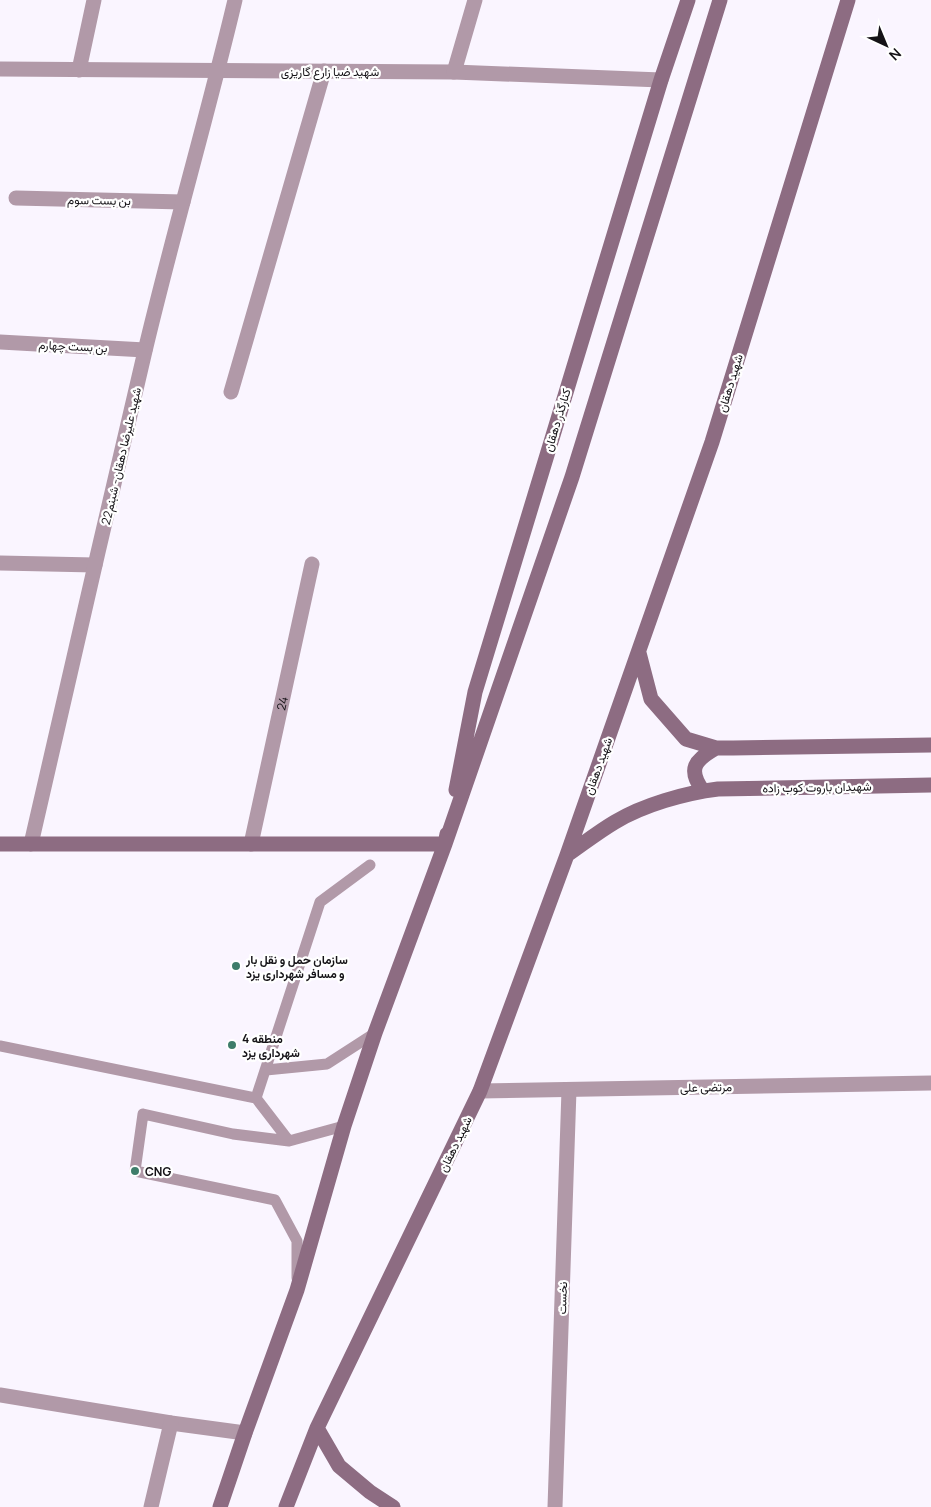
<svg xmlns="http://www.w3.org/2000/svg" width="931" height="1507" font-family="Manrope,Vazirmatn,sans-serif">
<style>
.lines{fill:none;stroke-linecap:round;stroke-linejoin:round}
.lane{stroke:#b199a8;stroke-width:11}
.street{stroke:#b199a8;stroke-width:15}
.secondary{stroke:#8d6c82;stroke-width:15}
.poi-dot{fill:#3e7d6a;stroke:#fff;stroke-width:2}
.labels{text-anchor:middle;dominant-baseline:central;stroke-width:4.5;stroke-linejoin:round;paint-order:stroke}
.street-label{font-size:12px;fill:#151317;stroke:#fff}
.poi-label{font-size:12px;font-weight:bold;fill:#151317;stroke:#fff;text-anchor:start}
</style>
<rect width="100%" height="100%" fill="#faf5ff"/>
<g class="lines">
<path class="lane" d="M0 1046 256 1098
M266 1070 327 1064 375 1033
M289 1141 256 1098 320 902 370 865
M297 1278V1241L275 1200 135 1171 143 1114 233 1134 289 1141 344 1126"/>
<g class="street">
<path d="M0 69 454 72 661 80"/>
<path d="M79 70 94 0"/>
<path d="M454 72 475 0"/>
<path d="M16 198 183 202"/>
<path d="M0 342 145 350"/>
<path d="M231 392 324 71"/>
<path d="M0 563 95 565"/>
<path d="M31 844C69 680 106 515 145 351 173 233 207 118 235 0"/>
<path id="s1" d="M251 844 312 564"/>
<path d="M480 1091 931 1083"/>
<path d="M0 1395 171 1423 245 1433"/>
<path d="M151 1507 171 1423"/>
<path d="M555 1507 569 1090"/>
</g>
<path class="secondary" d="M639 653 651 699 686 739 716 748H733L931 745
M456 790 475 692 661 80 688 0
M703 791C687 769 695 760 716 748
M0 844H445L447 834
M567 855C583 844 598 832 615 822 643 805 685 793 718 789L931 785
M317 1428 339 1466 370 1492 393 1507
M220 1507 245 1433 297 1290 344 1126 375 1033 445 844 572 477 720 0
M286 1507 317 1428 480 1091 567 855 712 442 848 0"/>
</g>
<g class="poi-dot">
<circle cx="236" cy="966" r="5"/>
<circle cx="232" cy="1045" r="5"/>
<circle cx="135" cy="1171" r="5"/>
</g>
<g class="labels">
<g class="street-label">
<text x="330" y="71">شهید ضیا زارع گاریزی</text>
<text transform="translate(99 200) rotate(1)">بن بست سوم</text>
<text transform="translate(73 346) rotate(3)">بن بست چهارم</text>
<text transform="translate(730 383) rotate(-73)">شهید دهقان</text>
<text transform="translate(557 420) rotate(-73)">کنارگذر دهقان</text>
<text transform="translate(121 456) rotate(-77)">شهید علیرضا دهقان- شبنم22</text>
<text stroke="none"><textPath href="#s1" startOffset="144">24</textPath></text>
<text transform="translate(598 766) rotate(-70)">شهید دهقان</text>
<text transform="translate(817 787) rotate(-1)">شهیدان باروت کوب زاده</text>
<text transform="translate(706 1087) rotate(-1)">مرتضی علی</text>
<text transform="translate(455 1144) rotate(-64)">شهید دهقان</text>
<text transform="translate(562 1298) rotate(-88)">نخست</text>
</g>
<g class="poi-label">
<text x="246" y="959">سازمان حمل و نقل بار<tspan x="246" dy="14">و مسافر شهرداری یزد</tspan></text>
<text x="242" y="1038">منطقه 4<tspan x="242" dy="14">شهرداری یزد</tspan></text>
<text x="145" y="1171">CNG</text>
</g>
</g>
<g transform="translate(886 45) rotate(136)" stroke="#ffffff" stroke-width="4" paint-order="stroke">
<path d="M0-4L9 19L0 12L-9 19Z" fill="#151317"/>
<text y="-8" font-size="14" font-weight="bold" text-anchor="middle" fill="#151317">N</text>
</g>
</svg>
